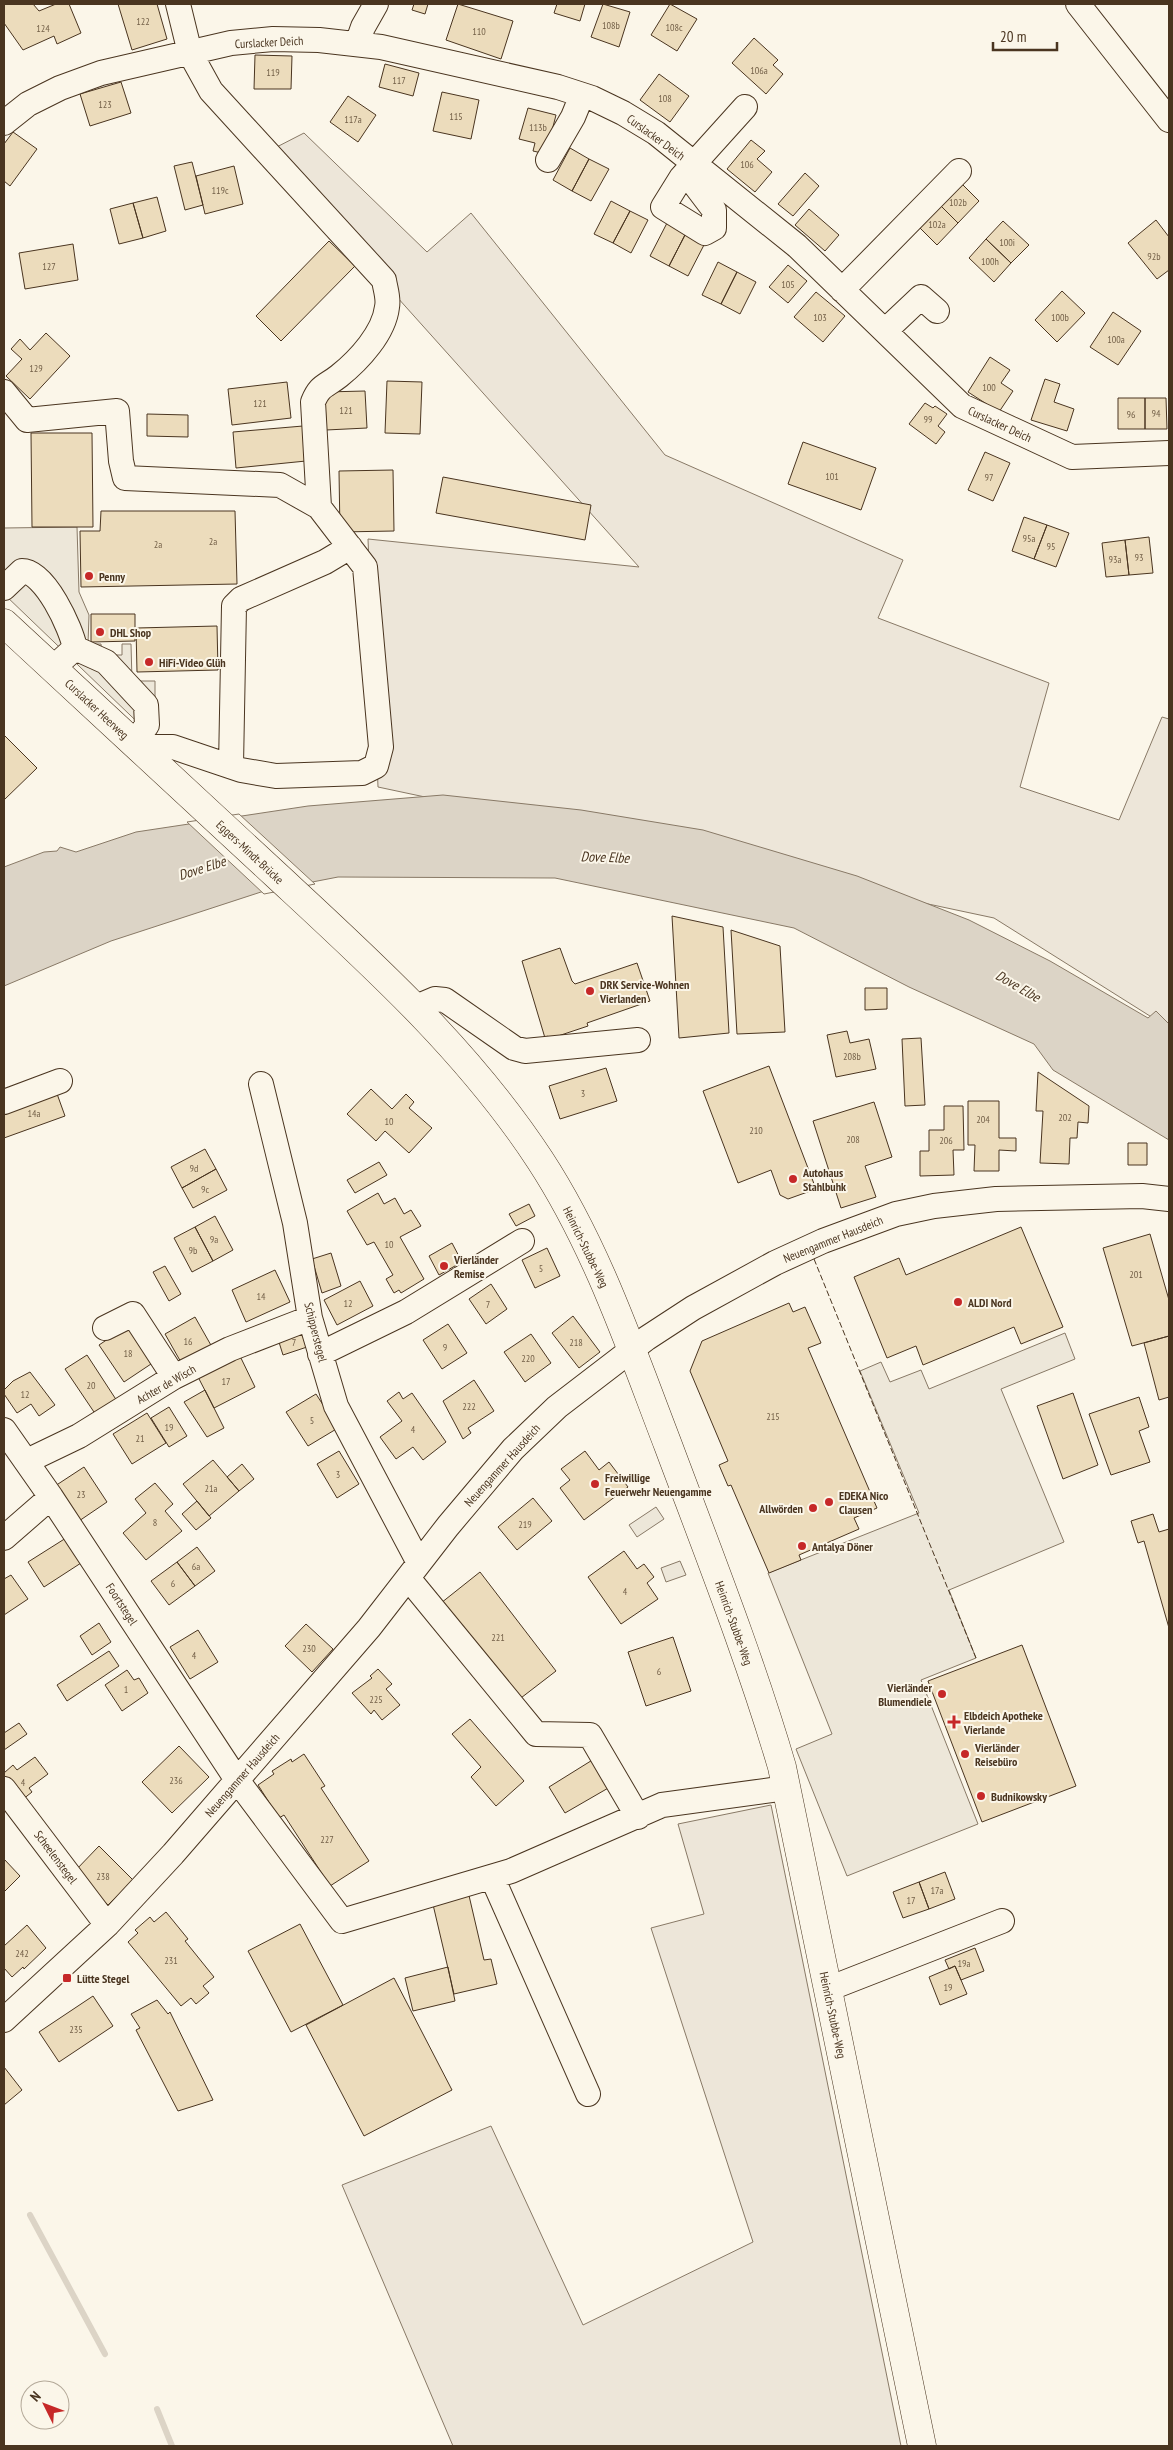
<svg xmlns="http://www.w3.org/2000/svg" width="1173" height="2450" font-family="'PT Sans Narrow',sans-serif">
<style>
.green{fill:#ede6d9;stroke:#887966}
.parking{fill:#ede7d9;stroke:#887966}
.water{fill:#dcd4c6;stroke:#887966}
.pier{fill:#fbf6e9;stroke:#887966}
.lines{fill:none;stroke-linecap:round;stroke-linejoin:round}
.stream{stroke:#dcd4c6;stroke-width:6}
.building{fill:#ecdcbc;stroke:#4a3520}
.minor-casing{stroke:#4a3520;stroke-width:26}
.major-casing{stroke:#4a3520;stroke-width:29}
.minor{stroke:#fbf6e9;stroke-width:24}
.major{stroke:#fbf6e9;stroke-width:28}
.fence{stroke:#4a3520;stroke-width:1;stroke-dasharray:6 2.5;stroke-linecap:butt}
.poi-dot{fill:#c62828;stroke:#fbf6e9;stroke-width:2}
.labels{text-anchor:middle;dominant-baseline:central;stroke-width:4;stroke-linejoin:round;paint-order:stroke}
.number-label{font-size:10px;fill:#725f47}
.street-label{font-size:12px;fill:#4a3520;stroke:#fbf6e9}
.poi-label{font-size:12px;font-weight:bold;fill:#4a3520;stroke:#fbf6e9;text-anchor:start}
.water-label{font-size:14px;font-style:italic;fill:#4a3520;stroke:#fbf6e9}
</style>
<rect width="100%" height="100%" fill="#fbf6e9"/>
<path class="green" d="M304 133 427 252 471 213 665 455 903 560 878 618 1049 683 1020 787 1119 820 1162 717 1169 719V1028L994 918 378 787 368 539 639 567 267 152Z
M771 1805 901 2446H453L342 2185 491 2126 583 2325 753 2242 651 1928 704 1914 678 1824Z"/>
<path class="parking" d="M77 527 79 592 89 615 88 644H101L102 655H122V644H131L132 681H155V739L4 594V528Z
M1065 1333 1075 1359 1001 1389 1064 1542 949 1590 976 1658 921 1680 978 1824 847 1876 796 1749 832 1734 768 1573 919 1513 860 1371 881 1362 890 1382 921 1370 929 1389Z
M656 1507 664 1519 637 1537 629 1525Z
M680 1561 686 1575 666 1582 661 1568Z"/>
<path class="water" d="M443 795 581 810 703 830 857 876 969 920 1050 961 1148 1018 1156 1011 1169 1024V1140L1053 1070 1034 1044 909 987 794 928 555 878 338 877 261 892 111 941 4 986V867L44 852 57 851 60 847 76 852 136 832 308 806Z"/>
<path class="pier" d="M239 814 315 884 264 894 187 822Z"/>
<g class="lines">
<path class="stream" d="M30 2215 105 2354
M157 2409 172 2446"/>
</g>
<path class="building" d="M4 4H33L39 11 56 4H69L81 33 57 44 54 36 23 50 4 23Z
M118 4H157L167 39 132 50Z
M414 4H434H428L425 14 412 10Z
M458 4 513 21 501 59 446 40Z
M557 4H585L580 21 554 13Z
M603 4 630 12 619 47 591 37Z
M670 4 697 19 677 51 651 35Z
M754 38 778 60 773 65 783 74 766 94 732 63Z
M255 55 292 56 291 89H254Z
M385 64 419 73 413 96 379 87Z
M659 74 689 96 670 122 640 100Z
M121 82 131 113 90 126 80 94Z
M442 92 479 100 471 139 433 131Z
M348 96 376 115 358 142 330 122Z
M528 108 556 115 546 154 533 151 535 143 519 139Z
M13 132 37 149 10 186 4 181V144Z
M751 140 765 151 757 159 772 172 755 192 727 169Z
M570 148 589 159 572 191 553 180Z
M589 159 609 169 591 201 572 191Z
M192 162 203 205 185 210 174 166Z
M234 166 243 204 205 214 196 176Z
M805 173 819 186 793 216 778 204Z
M959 181 979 201 958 223 938 203Z
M157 197 166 231 143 238 133 203Z
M611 201 630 211 613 243 594 234Z
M133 203 143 238 119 244 110 209Z
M938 203 958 223 937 245 916 224Z
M809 209 839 235 825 251 795 225Z
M630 211 648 220 631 253 613 243Z
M1156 220 1169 237V270L1157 279 1128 243Z
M1003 221 1029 245 1011 263 986 239Z
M667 223 686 233 669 266 650 256Z
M686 233 705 243 688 276 669 266Z
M986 239 1011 263 994 282 969 258Z
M329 241 355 266 281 341 256 316Z
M73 244 78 280 25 289 19 253Z
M718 262 737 272 721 304 702 295Z
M788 265 807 281 788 303 769 287Z
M737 272 756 282 740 314 721 304Z
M1062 291 1085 313 1057 342 1035 320Z
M816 292 845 316 823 342 794 317Z
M1113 312 1141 331 1118 365 1090 347Z
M46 333 70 356 30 399 6 376 22 359 11 349 20 339 30 350Z
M990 357 1010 370 1001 383 1013 391 999 412 968 392Z
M1045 379 1060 384 1054 402 1074 409 1067 431 1031 420Z
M387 381 422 382 420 434 385 433Z
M287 382 291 418 232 425 228 389Z
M365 391 367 428 326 430 325 392Z
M1118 398H1145V429H1118Z
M1145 398H1166L1167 429H1145Z
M925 403 933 408 935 406 947 414 938 426 945 432 936 444 909 424Z
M147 414 188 415V437L147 436Z
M303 426 306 461 236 468 233 432Z
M31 433H92L93 527H32Z
M803 442 876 468 861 510 788 484Z
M985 452 1010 463 993 501 968 490Z
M393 470 394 531 340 532 339 471Z
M443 477 591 505 585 540 436 513Z
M101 511H235L237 584 81 587 80 531H100Z
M1024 517 1047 525 1034 559 1012 551Z
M1047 525 1069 533 1056 567 1034 559Z
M1149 537 1153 573 1129 575 1125 540Z
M1125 540 1129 575 1106 577 1102 543Z
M91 614H135V641L91 642Z
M217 626 218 670 137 672 136 628Z
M4 735 37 768 4 800Z
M672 916 723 927 729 1033 679 1038Z
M731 930 780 946 785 1032 737 1034Z
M560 948 572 981 575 984 637 963 650 1001 587 1023 588 1026 549 1039 548 1036 545 1038 522 961Z
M865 988H887V1009L865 1010Z
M847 1031 850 1043 869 1039 876 1069 836 1077 827 1035Z
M921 1038 925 1105 905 1106 902 1039Z
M769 1066 816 1189 788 1199 780 1195 771 1170 738 1183 703 1091Z
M606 1068 617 1101 560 1119 549 1086Z
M1038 1072 1089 1106 1088 1123 1078 1122 1077 1138H1070L1069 1164 1040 1163 1043 1111H1036Z
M371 1089 392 1109 406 1094 414 1102 409 1108 432 1128 409 1153 385 1131 376 1141 347 1114Z
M56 1091 65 1116 4 1138V1110Z
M968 1101H999V1138H1016V1151L999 1150V1171H974L975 1145H968Z
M874 1102 892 1157 865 1166 876 1197 841 1208 813 1121Z
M944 1106H963L964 1150H953L954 1175 920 1176V1151H929V1130H944Z
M1128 1143H1147V1165H1128Z
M205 1149 216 1169 182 1188 171 1167Z
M379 1162 387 1175 355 1193 347 1180Z
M216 1169 227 1190 193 1208 182 1188Z
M378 1193 384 1204 395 1198 404 1214 411 1210 421 1226 400 1237 424 1279 401 1293 399 1290 394 1293 386 1279 393 1275 374 1242 367 1245 347 1211Z
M529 1204 535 1216 516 1226 509 1214Z
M215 1216 233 1250 213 1261 195 1227Z
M195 1227 213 1261 192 1272 174 1238Z
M1021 1227 1063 1327 1021 1344 1014 1327 923 1365 916 1346 887 1358 854 1277 899 1258 906 1275Z
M1150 1234 1169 1300V1336L1132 1346 1103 1248Z
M452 1243 462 1262 439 1275 429 1256Z
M547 1248 560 1276 535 1288 522 1260Z
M331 1253 341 1286 322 1293 312 1259Z
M165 1266 181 1294 169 1301 153 1272Z
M275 1270 290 1302 246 1322 232 1290Z
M360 1281 373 1306 337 1325 324 1300Z
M491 1284 507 1309 486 1324 469 1299Z
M789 1303 793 1312 805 1307 821 1343 808 1348 877 1508 854 1518 859 1529 799 1555 801 1560 769 1573 731 1485 728 1486 719 1465 728 1461 690 1371 702 1341Z
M573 1316 600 1352 579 1368 552 1333Z
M195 1317 212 1347 182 1364 165 1334Z
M132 1323 157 1360 124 1382 99 1345Z
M448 1324 467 1353 442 1369 423 1340Z
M305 1330 310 1346 283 1355 278 1339Z
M531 1334 551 1363 525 1382 504 1352Z
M1169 1336V1397L1159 1400 1144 1343Z
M239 1354 255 1387 214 1408 197 1375Z
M87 1355 117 1401 96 1415 65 1369Z
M30 1372 55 1405 39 1416 31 1404 17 1413 4 1394V1390L13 1381Z
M474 1380 494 1411 468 1428 471 1433 463 1439 443 1401Z
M205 1390 224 1428 207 1437 184 1402Z
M399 1392 403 1399 412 1393 446 1442 423 1460 413 1447 396 1459 380 1437 402 1421 387 1401Z
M1073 1393 1098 1465 1063 1479 1037 1406Z
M316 1394 338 1428 308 1446 286 1412Z
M1139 1397 1149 1427 1139 1431 1150 1462 1111 1475 1089 1414Z
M169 1407 187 1436 169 1447 151 1418Z
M147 1413 166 1443 132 1464 113 1434Z
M339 1451 359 1484 337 1498 317 1464Z
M585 1451 599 1470 609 1462 628 1487 584 1520 560 1488 570 1480 561 1469Z
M213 1460 239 1491 209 1516 183 1484Z
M242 1464 254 1479 239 1491 227 1477Z
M84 1467 107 1502 79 1521 55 1486Z
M155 1483 173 1504 165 1511 182 1531 146 1560 123 1533 146 1513 135 1499Z
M533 1498 552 1521 517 1550 498 1527Z
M197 1501 211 1518 196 1530 182 1514Z
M1153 1514 1159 1532 1169 1529V1628L1144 1541 1138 1543 1131 1521Z
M66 1538 81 1563 44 1587 28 1562Z
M197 1547 215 1571 195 1586 177 1562Z
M624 1551 637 1569 644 1564 654 1577 647 1583 658 1599 621 1624 588 1577Z
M177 1562 195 1586 169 1605 151 1581Z
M480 1572 556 1671 517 1701 441 1603Z
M11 1575 28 1599 4 1615V1579Z
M99 1623 111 1642 92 1655 80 1636Z
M306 1624 333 1649 312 1672 285 1646Z
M198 1630 218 1662 190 1679 170 1647Z
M673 1637 691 1691 646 1706 628 1652Z
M1022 1645 1076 1786 982 1822 928 1681Z
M109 1651 119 1666 67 1701 57 1685Z
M378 1669 392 1684 386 1689 400 1705 382 1720 374 1710 371 1714 352 1693 372 1678 370 1676Z
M127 1670 134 1680 139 1678 148 1693 122 1711 105 1685Z
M470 1719 524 1781 496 1806 471 1777 481 1767 452 1734Z
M19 1723 27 1734 4 1750V1733Z
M179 1746 209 1777 172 1813 142 1782Z
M304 1754 325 1786 321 1788 369 1861 330 1886 284 1815 279 1818 258 1785 274 1774 272 1771 291 1759 292 1762Z
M35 1757 48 1774 29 1788 32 1792 22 1800 4 1776V1773L13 1765 17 1770Z
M594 1759 610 1787 565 1813 549 1787Z
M99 1846 133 1880 108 1905 74 1872Z
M4 1859 20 1876 4 1892Z
M945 1872 955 1899 929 1909 919 1882Z
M919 1882 929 1909 903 1918 893 1892Z
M467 1887 484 1960 491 1959 497 1984 454 1994 431 1896Z
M166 1912 188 1939 185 1941 214 1977 203 1986 209 1993 196 2004 191 1998 181 2006 128 1942 138 1933 135 1930 150 1917 154 1922Z
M300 1924 343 2005 291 2032 248 1951Z
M27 1925 46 1948 24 1969 23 1967 12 1977 4 1968V1946Z
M975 1948 984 1971 961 1980 955 1966 949 1969 945 1960Z
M955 1966 967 1994 940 2005 929 1977Z
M448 1967 455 2001 413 2011 405 1978Z
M394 1978 452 2090 364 2136 306 2025Z
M93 1996 113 2026 59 2062 39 2032Z
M157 2000 168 2014 170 2012 213 2100 178 2111 136 2030 140 2028 131 2014Z
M4 2067 22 2090 4 2105Z"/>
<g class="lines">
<defs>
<path id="minor" d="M178 4 190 53 211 91 384 280C385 288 389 298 387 307 384 333 359 360 339 376 325 387 320 385 313 402L319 507
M1078 4 1169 120
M357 44 363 27 376 4
M4 123 28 104 60 88 101 73 231 43 273 39 319 40 381 47 558 87 592 98 623 113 656 133 797 246 962 406 1072 457 1169 453
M548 160 573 117 582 95
M686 173 714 210V228L705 233 663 207 681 178 745 107
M842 290 959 171
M885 331 921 297 937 311
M4 392 27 420 117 411 121 461 125 478 280 485 319 507 365 567 381 747 376 766 362 773 276 776 241 770 173 747H139
M4 588 22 571C45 571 71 628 75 648L53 668
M75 648 106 662 146 705 147 725 134 743
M231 766 234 606 241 599 325 562 350 547
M416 1007 435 999 445 1000 514 1048 525 1051 638 1040
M261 1084 295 1223 310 1318 336 1406 419 1563
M4 1102 60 1081
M105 1328 133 1314 174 1377
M320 1354 406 1312 522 1241
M4 1430 51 1497 237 1780 342 1921 511 1871 662 1805 786 1788
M27 1461 79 1436 174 1377 230 1349 310 1318
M4 1538 51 1497
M408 1578 536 1734 590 1735 638 1817
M4 1789 107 1925
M492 1877 588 2094
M828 1989 1002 1921
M4 2020 107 1925 173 1854 369 1628 448 1526 513 1449 557 1407 647 1338 693 1308 775 1263 823 1241 896 1214 934 1206 996 1199 1142 1196 1169 1199"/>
<path id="major" d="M4 623C94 706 185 791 275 874 371 963 468 1050 540 1160 597 1247 631 1349 668 1445 708 1552 750 1658 782 1767L922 2446"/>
</defs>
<use href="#minor" class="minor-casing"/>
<use href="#major" class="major-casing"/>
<use href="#minor" class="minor"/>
<use href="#major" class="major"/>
<path class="fence" d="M814 1259 976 1658"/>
</g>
<g class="poi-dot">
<circle cx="89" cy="576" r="5"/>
<circle cx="100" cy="632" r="5"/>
<circle cx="149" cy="662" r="5"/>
<circle cx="590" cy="991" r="5"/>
<circle cx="793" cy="1179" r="5"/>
<circle cx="444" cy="1266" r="5"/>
<circle cx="958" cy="1302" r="5"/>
<circle cx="595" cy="1484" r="5"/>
<circle cx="829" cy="1502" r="5"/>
<circle cx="813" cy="1508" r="5"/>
<circle cx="802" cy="1546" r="5"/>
<circle cx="942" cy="1694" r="5"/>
<path d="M951.5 1714.5h5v5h5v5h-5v5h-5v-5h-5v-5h5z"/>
<circle cx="965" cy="1754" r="5"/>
<circle cx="981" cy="1796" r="5"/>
<rect x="62" y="1973" width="10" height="10" rx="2.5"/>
</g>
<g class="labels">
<g class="number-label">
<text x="143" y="21">122</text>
<text x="611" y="25">108b</text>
<text x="674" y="27">108c</text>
<text x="43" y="28">124</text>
<text x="479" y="31">110</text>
<text x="759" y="70">106a</text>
<text x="273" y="72">119</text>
<text x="399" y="80">117</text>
<text x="665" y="98">108</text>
<text x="105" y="104">123</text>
<text x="456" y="116">115</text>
<text x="353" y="119">117a</text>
<text x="538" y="127">113b</text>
<text x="747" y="164">106</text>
<text x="220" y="190">119c</text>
<text x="958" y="202">102b</text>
<text x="937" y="224">102a</text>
<text x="1007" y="242">100i</text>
<text x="1154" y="256">92b</text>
<text x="990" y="261">100h</text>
<text x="49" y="266">127</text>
<text x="788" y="284">105</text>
<text x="820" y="317">103</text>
<text x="1060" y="317">100b</text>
<text x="1116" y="339">100a</text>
<text x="36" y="368">129</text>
<text x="989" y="387">100</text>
<text x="260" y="403">121</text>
<text x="346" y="410">121</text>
<text x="1156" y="413">94</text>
<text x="1131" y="414">96</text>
<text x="928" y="419">99</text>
<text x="832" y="476">101</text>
<text x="989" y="477">97</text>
<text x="1029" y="538">95a</text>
<text x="213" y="541">2a</text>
<text x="158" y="544">2a</text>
<text x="1051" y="546">95</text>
<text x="1139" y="557">93</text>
<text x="1115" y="559">93a</text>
<text x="852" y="1056">208b</text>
<text x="583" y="1093">3</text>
<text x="34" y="1113">14a</text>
<text x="1065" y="1117">202</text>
<text x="983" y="1119">204</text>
<text x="389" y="1121">10</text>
<text x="756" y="1130">210</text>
<text x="853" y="1139">208</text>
<text x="946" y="1140">206</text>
<text x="194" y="1168">9d</text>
<text x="205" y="1189">9c</text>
<text x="214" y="1239">9a</text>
<text x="389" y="1244">10</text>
<text x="193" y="1250">9b</text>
<text x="541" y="1268">5</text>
<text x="1136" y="1274">201</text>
<text x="261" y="1296">14</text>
<text x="348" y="1303">12</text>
<text x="488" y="1304">7</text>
<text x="188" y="1341">16</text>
<text x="294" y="1342">7</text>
<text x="576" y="1342">218</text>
<text x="445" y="1347">9</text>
<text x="128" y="1353">18</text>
<text x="528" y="1358">220</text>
<text x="226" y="1381">17</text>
<text x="91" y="1385">20</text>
<text x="25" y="1394">12</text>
<text x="469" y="1406">222</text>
<text x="773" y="1416">215</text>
<text x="312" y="1420">5</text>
<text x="169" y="1427">19</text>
<text x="413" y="1429">4</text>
<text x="140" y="1438">21</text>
<text x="338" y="1474">3</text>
<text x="211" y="1488">21a</text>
<text x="81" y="1494">23</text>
<text x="155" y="1522">8</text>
<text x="525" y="1524">219</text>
<text x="196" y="1566">6a</text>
<text x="173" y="1583">6</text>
<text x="625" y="1591">4</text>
<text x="498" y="1637">221</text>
<text x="309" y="1648">230</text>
<text x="194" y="1655">4</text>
<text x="659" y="1671">6</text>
<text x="126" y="1689">1</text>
<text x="376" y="1699">225</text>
<text x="176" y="1780">236</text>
<text x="23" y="1782">4</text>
<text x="327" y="1839">227</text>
<text x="103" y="1876">238</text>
<text x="937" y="1890">17a</text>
<text x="911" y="1900">17</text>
<text x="22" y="1953">242</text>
<text x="171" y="1960">231</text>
<text x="964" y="1963">19a</text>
<text x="948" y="1987">19</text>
<text x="76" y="2029">235</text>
</g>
<g class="street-label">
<text transform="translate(269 42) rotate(-3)">Curslacker Deich</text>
<text transform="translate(656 137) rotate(36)">Curslacker Deich</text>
<text transform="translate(1000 424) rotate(25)">Curslacker Deich</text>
<text transform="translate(97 709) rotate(43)">Curslacker Heerweg</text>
<text transform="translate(250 852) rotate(43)">Eggers-Mindt-Brücke</text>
<text transform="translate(833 1239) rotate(-22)">Neuengammer Hausdeich</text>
<text transform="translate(586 1247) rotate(64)">Heinrich-Stubbe-Weg</text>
<text transform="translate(316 1332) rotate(76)">Schipperstegel</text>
<text transform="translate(166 1384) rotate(-30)">Achter de Wisch</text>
<text transform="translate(502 1465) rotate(-48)">Neuengammer Hausdeich</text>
<text transform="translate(122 1604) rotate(57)">Foortstegel</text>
<text transform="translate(734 1623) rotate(70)">Heinrich-Stubbe-Weg</text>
<text transform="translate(242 1775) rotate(-49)">Neuengammer Hausdeich</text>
<text transform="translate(56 1857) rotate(53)">Scheelenstegel</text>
<text transform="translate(833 2015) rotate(78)">Heinrich-Stubbe-Weg</text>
</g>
<g class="poi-label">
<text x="99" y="576">Penny</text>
<text x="110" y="632">DHL Shop</text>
<text x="159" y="662">HiFi-Video Glüh</text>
<text x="600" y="984">DRK Service-Wohnen<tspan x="600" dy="14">Vierlanden</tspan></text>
<text x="803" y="1172">Autohaus<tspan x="803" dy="14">Stahlbuhk</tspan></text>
<text x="454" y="1259">Vierländer<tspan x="454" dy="14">Remise</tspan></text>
<text x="968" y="1302">ALDI Nord</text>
<text x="605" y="1477">Freiwillige<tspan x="605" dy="14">Feuerwehr Neuengamme</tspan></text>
<text x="839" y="1495">EDEKA Nico<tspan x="839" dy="14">Clausen</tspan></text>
<text x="803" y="1508" text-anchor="end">Allwörden</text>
<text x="812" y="1546">Antalya Döner</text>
<text x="932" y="1687" text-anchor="end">Vierländer<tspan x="932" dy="14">Blumendiele</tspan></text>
<text x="964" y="1715">Elbdeich Apotheke<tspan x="964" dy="14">Vierlande</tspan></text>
<text x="975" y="1747">Vierländer<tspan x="975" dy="14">Reisebüro</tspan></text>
<text x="991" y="1796">Budnikowsky</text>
<text x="77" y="1978">Lütte Stegel</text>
</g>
<g class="water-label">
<text transform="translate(605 857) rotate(2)">Dove Elbe</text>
<text transform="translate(202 868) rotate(-18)">Dove Elbe</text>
<text transform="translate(1018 986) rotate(30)">Dove Elbe</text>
</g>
</g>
<rect width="1173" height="2450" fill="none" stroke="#4a3520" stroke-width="10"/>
<g transform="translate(45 2405) rotate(312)"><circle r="24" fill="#fbf6e9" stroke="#b4a999"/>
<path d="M0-4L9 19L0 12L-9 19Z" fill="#c62828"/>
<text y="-8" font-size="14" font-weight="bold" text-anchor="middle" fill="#4a3520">N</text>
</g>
<path d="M993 42v8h64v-8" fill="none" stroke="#4a3520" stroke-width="2.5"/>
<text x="1000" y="42" font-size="15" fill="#4a3520" stroke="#fbf6e9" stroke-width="4" paint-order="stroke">20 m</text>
</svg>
